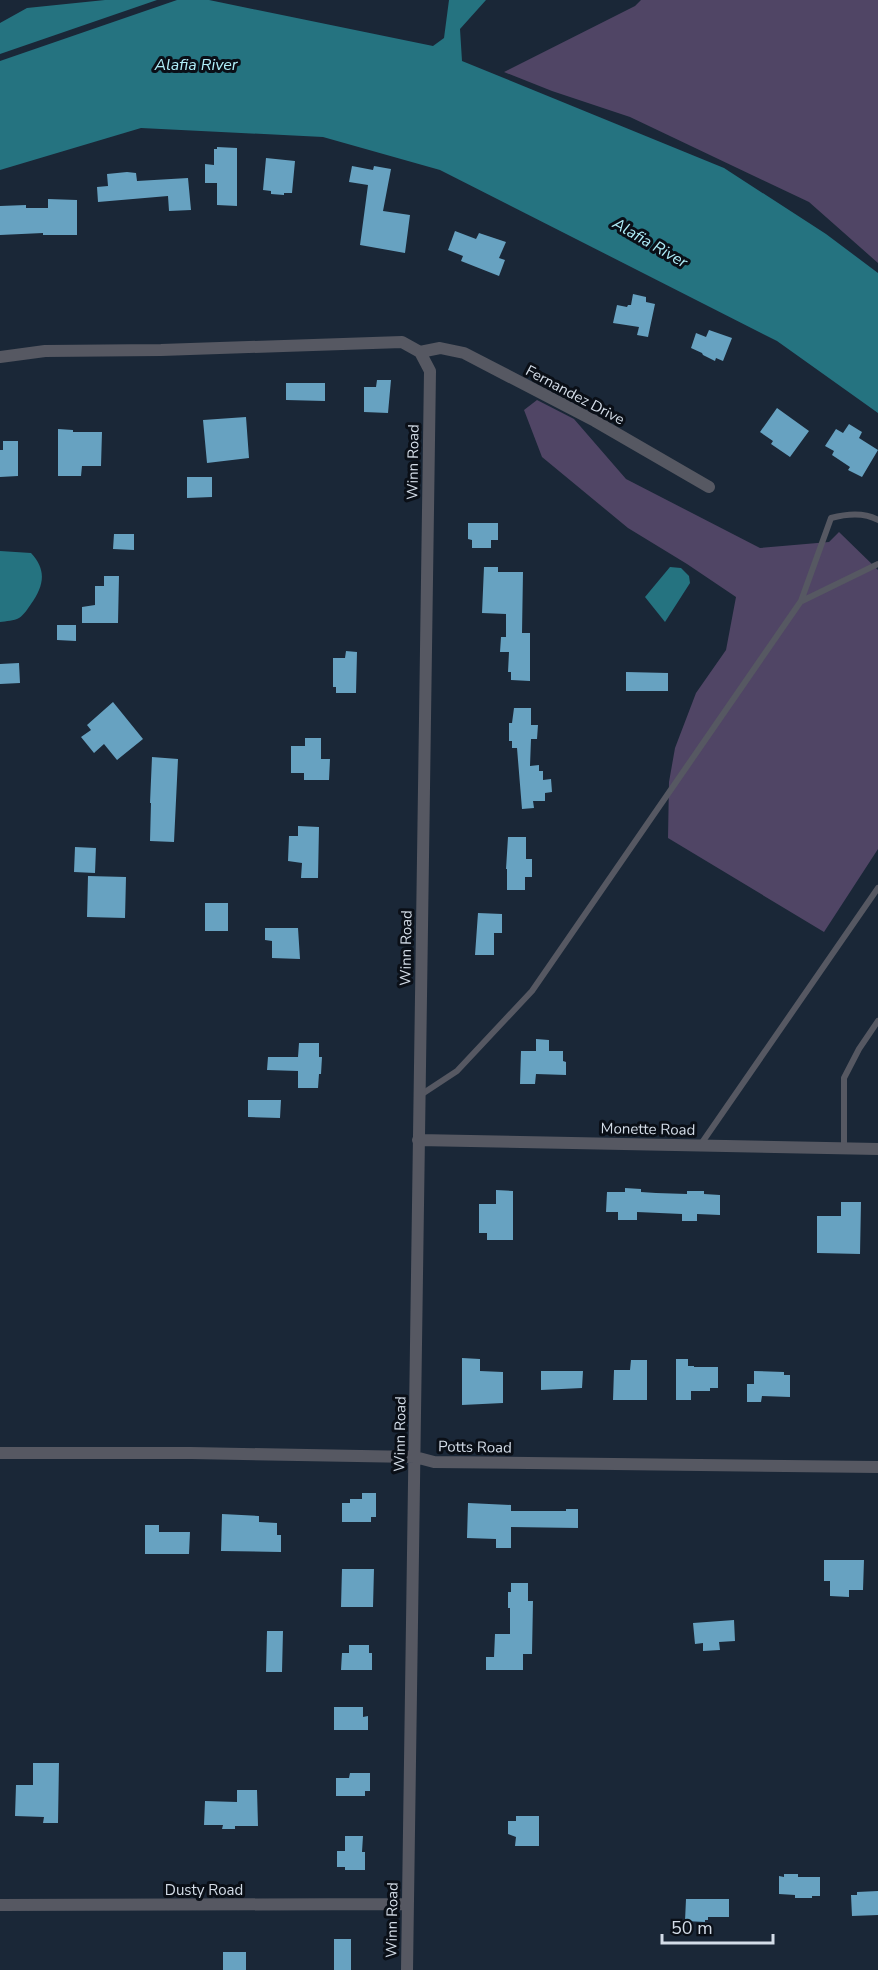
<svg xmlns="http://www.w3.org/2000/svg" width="878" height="1970" font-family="'Nunito Sans',sans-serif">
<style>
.green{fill:#504565}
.water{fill:#257380}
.building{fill:#67a2c1}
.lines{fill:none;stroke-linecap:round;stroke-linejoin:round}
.service{stroke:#565862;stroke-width:6}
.minor{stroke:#565862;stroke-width:12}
.labels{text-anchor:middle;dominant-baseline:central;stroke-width:6;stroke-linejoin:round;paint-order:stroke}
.street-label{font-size:15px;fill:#d3dce7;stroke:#0a0f17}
.water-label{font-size:16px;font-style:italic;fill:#b0eef9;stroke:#0a0f17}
</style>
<rect width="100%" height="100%" fill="#1a2737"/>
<path class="green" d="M641 0H878V263L809 202 630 117 552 91 504 72 635 6Z
M537 400 574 419 626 479 760 548 829 542 839 532 878 570V849L824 932 668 838 669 782 675 748 696 693 726 650 736 597 687 564 628 528 542 457 524 410Z"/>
<path class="water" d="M105 0H157L0 54V23L27 8Z
M177 0H209L433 46 444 38 449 0H486L460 29 462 61 724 168 826 234 878 273V413L777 341 440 170 323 137 141 128 0 170V61Z
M0 551 31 553C47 570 44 586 31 604 28 608 24 615 19 618 14 621 6 621 0 622Z
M670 567 681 568 689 576 690 583 665 622 645 597Z"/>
<path class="building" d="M217 147 237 148V206L217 205V183H205V164L214 165V149H217Z
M266 158 295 161 292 193H284V195L271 194V191L263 190Z
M352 166 373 170 374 166 391 169 383 211 410 215 405 253 360 245 368 185 349 182Z
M127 172 136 173 137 181 188 178 191 210 169 211 168 196 98 202 97 187 108 186 107 174Z
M48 199 77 200V235H43V233L0 235V206L26 205V208H48Z
M455 231 476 239 479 233 506 242 499 258 505 260 499 276 461 261 463 256 448 250Z
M633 294 646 297V302L655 304 648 337 637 335 639 327 613 323 617 305 627 307 628 305H631Z
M709 330 732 338 723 361 716 358 715 361 703 355 702 353 691 348 696 333 706 337Z
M377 380H391L388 413 364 412V387H376Z
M286 383H325V401L286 400Z
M777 408 809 431 790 457 771 444 773 441 760 432Z
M246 417 249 458 207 463 203 420Z
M849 424 862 432 859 438 878 450 862 477 848 470 850 467 832 455 834 451 825 446 836 429 843 433Z
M58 429 73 430V432H102L101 466H82L81 476H58Z
M3 441H18V476L0 477V450H3Z
M187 477H212V497L187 498Z
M468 523H498V540H491V548H472V540L468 539Z
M114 534H134V550L113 549Z
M484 567H498V572H523L522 633H530V681L511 680V672H508L509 652H500L501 637H506V614L482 613Z
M104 576H119L118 623H82V607L95 605V586H104Z
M57 625H76V641L57 640Z
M346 651 357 652 356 693H336V687H333V658H345Z
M19 663 20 683 0 684V664Z
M626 672 668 673V691H626Z
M113 702 143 739 117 760 104 744 94 753 81 737 91 730 87 725Z
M514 708H531V725H538L537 739H531L530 766 539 765V771H543V780L551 779 552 792 545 793V801H533L534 808 522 809 517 748H512V741H509V723H512Z
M305 738H321V759H330L329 780H304V773H291V746H305Z
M152 757 178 759 174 842 150 841 151 803H150Z
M298 826 319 827 318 878H301L302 863 288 861 289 836H298Z
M508 837H526V859H532V877H525V890H507V869H506Z
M75 847 96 848 95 873 74 872Z
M88 876 126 877 125 918 87 917Z
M205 903H228V931H205Z
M478 913 502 914V933H494V955H475Z
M265 928H298L300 959 272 958V941L265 940Z
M536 1039 549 1040V1051H563V1061L566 1062V1075L536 1074 535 1084H520L521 1051H536Z
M299 1043H319V1057H322L321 1074H319L318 1088H298V1071L267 1070 268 1057H298Z
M248 1100H281L280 1118 248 1117Z
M625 1188 641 1189V1192L656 1193 687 1194V1191H704V1194L720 1195V1215L697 1214V1221H682V1214L637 1212V1220H618V1212H606L607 1192H625Z
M496 1190 513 1191V1240H487V1233H479V1204H496Z
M841 1202H861L860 1254 817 1253V1216H841Z
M462 1358 480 1359V1371L503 1372V1403L462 1405Z
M676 1359H688V1366H694V1367H718V1388H710V1391H691V1400H676Z
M631 1360H647V1400H613L614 1370H630Z
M541 1371H583L582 1388 541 1390Z
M754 1371 784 1372V1375H790V1397L762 1396 761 1402H747V1384H754Z
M362 1493H376V1517H371V1522H342V1503H350V1499H362Z
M468 1503 511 1505V1511H566V1509H578V1528L511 1527V1548H496V1539L467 1538Z
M222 1514 259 1516V1522L277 1523V1535H281V1552L221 1551Z
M145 1525H159V1532H190L189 1554H145Z
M824 1560H864L863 1590H849V1597L830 1596V1581H824Z
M342 1569H374L373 1607H341Z
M511 1583H528V1601H533L532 1654H523V1670H486V1657H494L495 1634H510V1608H508V1592H511Z
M734 1620 735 1641 719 1642 720 1650 703 1651V1643L695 1644 693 1623Z
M267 1631H283L282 1672H266Z
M349 1645H369V1653H372V1670H341L342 1653H349Z
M334 1707H363V1717L368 1716V1730H334Z
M33 1763H59L58 1823H43L44 1817 15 1816 16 1785H33Z
M350 1773H370V1791H365V1796H336V1778H349Z
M237 1790H257L258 1826H235V1829H222L223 1825H204L205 1801 237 1802Z
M516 1816H539V1846H515L516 1837 508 1834V1821H516Z
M345 1836H363L362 1852H365V1870H345V1867H337V1851H345Z
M784 1874H798V1877H820V1896H812V1898H795V1895L779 1894V1876L784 1877Z
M878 1891V1915L852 1916 851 1895H857V1892Z
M686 1899H729V1917H708V1920H705V1922L685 1921Z
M334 1939H351V1970H334Z
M223 1952H246V1970H223Z"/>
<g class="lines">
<path class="service" d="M802 601 878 564
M419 1096 457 1071 532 991 801 601 831 518C846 514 864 512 878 520
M701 1144 878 888
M844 1148V1078L859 1049 878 1021"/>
<path class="minor" d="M420 352 440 348 464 353 595 421 709 487
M0 357 45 351 161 350 402 342 420 352 430 371 407 1970
M418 1140 878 1149
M0 1453H191L415 1457 434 1462 878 1467
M0 1905 408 1904"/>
</g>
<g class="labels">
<g class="street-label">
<text transform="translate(575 395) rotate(28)">Fernandez Drive</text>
<text transform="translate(413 462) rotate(-89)">Winn Road</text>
<text transform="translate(406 948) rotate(-89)">Winn Road</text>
<text transform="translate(648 1129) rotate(1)">Monette Road</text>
<text transform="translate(400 1434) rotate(-89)">Winn Road</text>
<text transform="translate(475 1447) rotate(1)">Potts Road</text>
<text x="204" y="1890">Dusty Road</text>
<text transform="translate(392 1920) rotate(-89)">Winn Road</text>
</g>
<g class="water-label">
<text x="196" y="65">Alafia River</text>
<text transform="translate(650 243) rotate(30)">Alafia River</text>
</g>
</g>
<path d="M662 1934v9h111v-9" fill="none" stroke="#d3dce7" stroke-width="3"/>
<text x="671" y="1934" font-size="18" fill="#d3dce7" stroke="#0a0f17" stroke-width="4.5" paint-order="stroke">50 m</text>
</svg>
